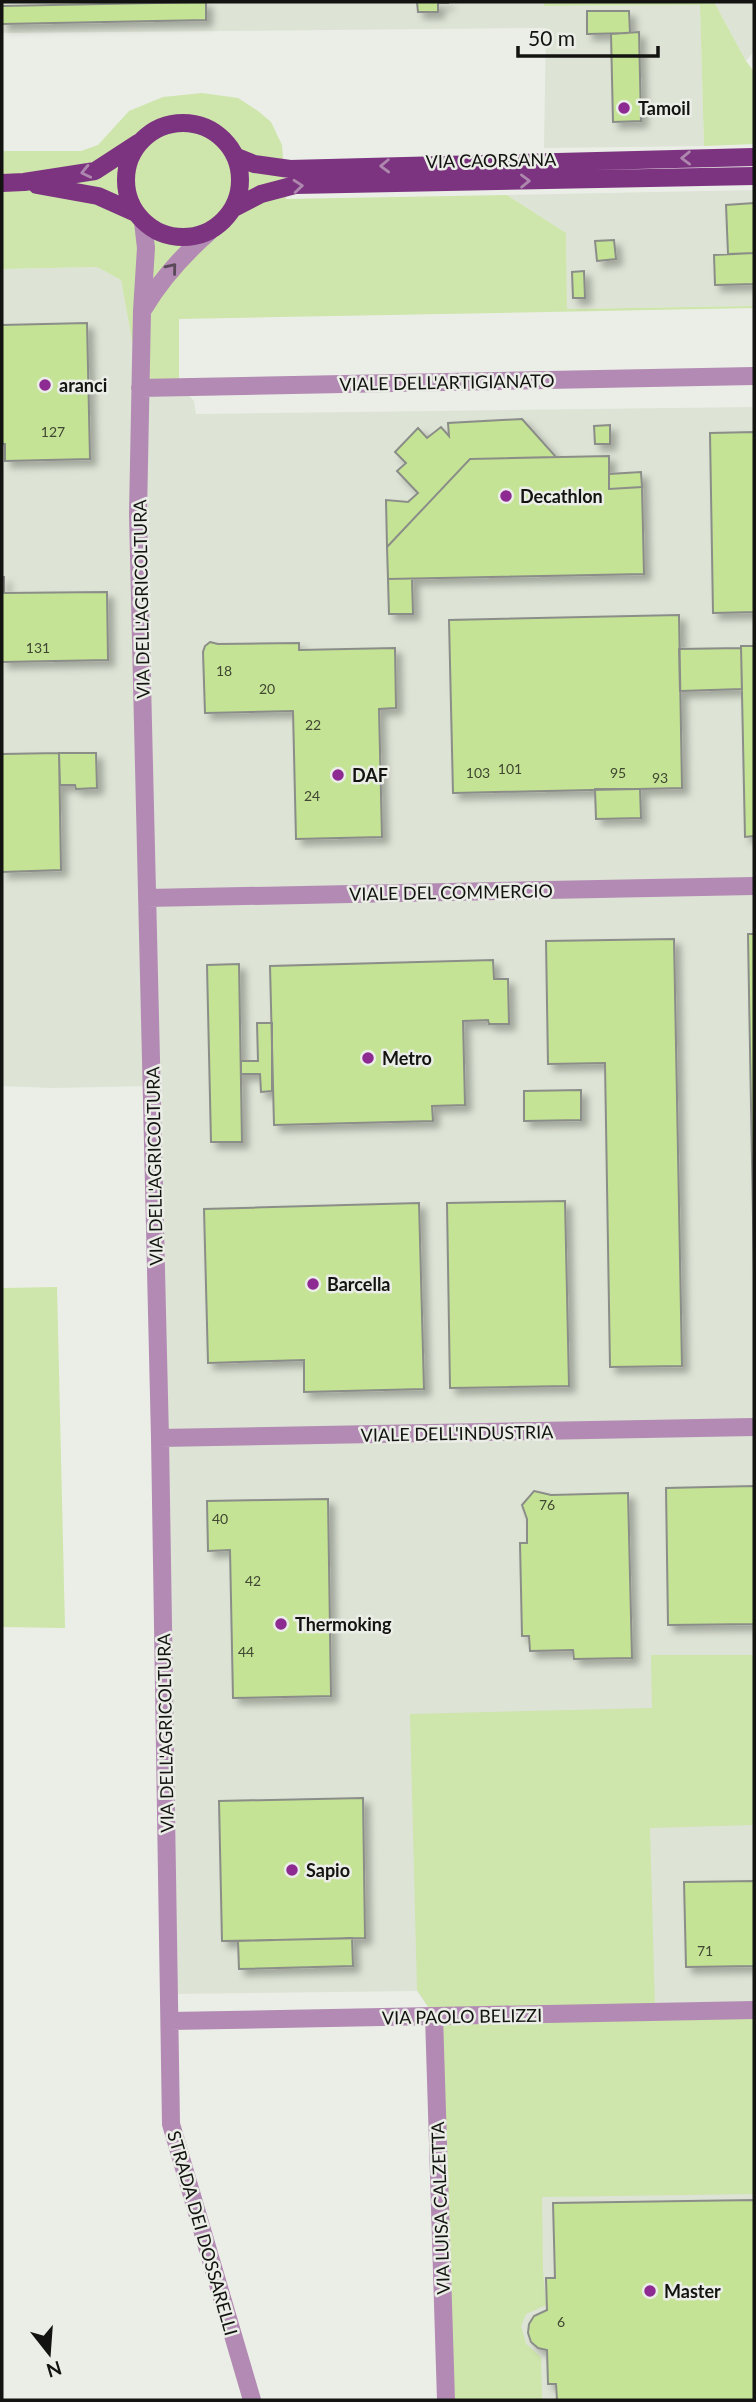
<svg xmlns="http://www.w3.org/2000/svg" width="756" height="2402" font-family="Lato,sans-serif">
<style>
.built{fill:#dde3d5}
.green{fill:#cee5ab}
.building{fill:#c5e395;stroke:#8b8e88;stroke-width:2;filter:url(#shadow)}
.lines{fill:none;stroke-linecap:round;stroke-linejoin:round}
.minor{stroke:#b28ab3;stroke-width:18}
.major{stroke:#7c3380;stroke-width:18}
.oneway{stroke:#ae87ae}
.oneway2{stroke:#5b495a}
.poi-dot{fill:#8d2b93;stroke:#ebeee7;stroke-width:2.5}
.labels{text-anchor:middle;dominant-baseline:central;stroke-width:5;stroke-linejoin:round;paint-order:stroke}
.number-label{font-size:14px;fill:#404732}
.poi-label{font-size:18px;font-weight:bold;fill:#131311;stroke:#ebeee7;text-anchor:start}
.street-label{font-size:18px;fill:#131311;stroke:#ebeee7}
</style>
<defs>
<filter id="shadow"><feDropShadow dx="6" dy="6" stdDeviation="3.5" flood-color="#0004"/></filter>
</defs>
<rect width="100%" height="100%" fill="#ebeee7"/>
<path class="built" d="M2 2H544L545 6 700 5 704 146 544 148 546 28 2 33Z
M714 2H754V51L746 61Z
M754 190V306L567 309 566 233 507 195Z
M97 267 121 280 141 389 179 384 194 401 196 414 754 407V2400H446L435 2017 417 1991 168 1994 149 1086 53 1088 2 1086V269Z"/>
<path class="green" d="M544 2H714L746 61 754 72V144L704 146 700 5 544 6Z
M202 93 238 98 258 111 271 122 282 145 286 199 507 195 566 233 567 309 754 306V308L179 319V384L141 390 121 280 97 267 2 269V151H81L98 145 129 111 163 97Z
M57 1287 65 1628 2 1627V1288Z
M651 1655H754V1825L650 1828 655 2010 754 2009V2194L542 2197 543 2271 546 2305 526 2314 521 2326 526 2344 541 2357 542 2400H446L435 2017 417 1990 410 1714 652 1708Z"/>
<path class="building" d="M206 2V20L2 24V6Z
M417 2H448V3H438V12H418Z
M587 11H629L630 33 587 34Z
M639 32 641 121 613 122 611 34Z
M754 203V253L728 254 726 205Z
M614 240 616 259 597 261 595 241Z
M754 253V284L715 285 714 255Z
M584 271 585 298H573L572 272Z
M87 323 90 459 5 461V444H2V325Z
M522 419 556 457 470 459 387 547 386 500 408 502 418 493 397 471 406 463 395 452 418 428 427 438 441 427 449 436 448 423Z
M610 425V444H595L594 426Z
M754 432V612L713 613 710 433Z
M609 456V489L642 487 644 574 388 579 387 547 470 459Z
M641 472 642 487 609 489V474Z
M2 577H4V593L107 592 108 660 2 662Z
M388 579H412L413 614H389Z
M679 615 682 788 453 793 449 620Z
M210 642 218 644 299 643V650L395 648 396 708 379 709 382 837 296 839 293 711 205 713 203 652 205 646Z
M741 646H754V836L745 837Z
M741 648 742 689 680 691 679 649Z
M59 753 61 870 2 872V754Z
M59 753H96L97 788 76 789 75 785H60Z
M595 789H640L641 818 596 819Z
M748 934H754V1275L748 935Z
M674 939 682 1366 610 1367 605 1063 548 1064 546 941Z
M493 960 494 979H508L509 1024H489L488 1020 463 1021 465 1105 432 1106 433 1121 274 1125 270 966Z
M239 964 242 1142H211L207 965Z
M257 1023H272V1091L261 1092 260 1074H241V1061H258Z
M581 1090V1120L524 1121V1091Z
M565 1201 569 1386 450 1388 447 1203Z
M419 1203 424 1389 304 1392V1360L208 1363 204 1209Z
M754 1486V1624L668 1625 666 1488Z
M534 1491 551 1495 628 1493 632 1658 574 1659 573 1650 530 1651 529 1636H522L520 1543H527V1519L522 1505Z
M328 1499 331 1696 233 1698 230 1550 208 1551 207 1501Z
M363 1798 365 1938 222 1941 219 1801Z
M754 1881V1966L686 1967 684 1882Z
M352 1938 353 1966 239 1969 238 1941Z
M754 2200V2400H557L556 2384H548L547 2350 538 2348 531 2342 528 2333 529 2324 534 2316 547 2310 546 2278H555L553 2203Z"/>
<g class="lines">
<path class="minor" d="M143 222 146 248 142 311 138 514 160 1438 171 2124 252 2400
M144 308C162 278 183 255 209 232
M140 388 754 376
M147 898 754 886
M160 1438 754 1427
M434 2016 446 2400
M170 2021 754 2010"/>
<path class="major" d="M126 180a57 57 0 1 1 114 0a57 57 0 1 1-114 0Z
M237 157 254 164 290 169 754 157
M2 183 24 182 95 171 138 143
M37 185 98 196 136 213
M234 208 261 194 295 185 754 176"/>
</g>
<defs><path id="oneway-chevron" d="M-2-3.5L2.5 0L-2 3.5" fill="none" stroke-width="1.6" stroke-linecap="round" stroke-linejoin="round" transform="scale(1.75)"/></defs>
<g class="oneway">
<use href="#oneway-chevron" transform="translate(686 158) rotate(179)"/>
<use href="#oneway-chevron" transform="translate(385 166) rotate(178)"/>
<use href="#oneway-chevron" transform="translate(86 172) rotate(167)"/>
<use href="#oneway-chevron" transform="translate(525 181) rotate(-1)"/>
<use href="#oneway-chevron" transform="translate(298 186) rotate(-5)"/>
</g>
<use class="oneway2" href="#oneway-chevron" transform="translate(172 268) rotate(-51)"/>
<g class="poi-dot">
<circle cx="624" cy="108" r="7"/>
<circle cx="45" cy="385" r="7"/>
<circle cx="506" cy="496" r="7"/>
<circle cx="338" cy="775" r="7"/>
<circle cx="368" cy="1058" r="7"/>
<circle cx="313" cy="1284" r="7"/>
<circle cx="281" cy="1624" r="7"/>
<circle cx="292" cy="1870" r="7"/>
<circle cx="650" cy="2291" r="7"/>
</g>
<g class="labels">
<g class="number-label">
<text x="53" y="431">127</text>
<text x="38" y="647">131</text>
<text x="224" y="670">18</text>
<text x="267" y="688">20</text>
<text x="313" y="724">22</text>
<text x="510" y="768">101</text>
<text x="478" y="772">103</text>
<text x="618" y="772">95</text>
<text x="660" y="777">93</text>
<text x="312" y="795">24</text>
<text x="547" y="1504">76</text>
<text x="220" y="1518">40</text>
<text x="253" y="1580">42</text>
<text x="246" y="1651">44</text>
<text x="705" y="1950">71</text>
<text x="561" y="2321">6</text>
</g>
<g class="poi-label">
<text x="638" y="108">Tamoil</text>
<text x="59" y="385">aranci</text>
<text x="520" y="496">Decathlon</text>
<text x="352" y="775">DAF</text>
<text x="382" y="1058">Metro</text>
<text x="327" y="1284">Barcella</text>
<text x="295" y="1624">Thermoking</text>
<text x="306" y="1870">Sapio</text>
<text x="664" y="2291">Master</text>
</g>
<g class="street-label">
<text transform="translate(491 160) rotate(-1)">VIA CAORSANA</text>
<text transform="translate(447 382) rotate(-1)">VIALE DELL'ARTIGIANATO</text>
<text transform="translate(141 599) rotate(-91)">VIA DELL'AGRICOLTURA</text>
<text transform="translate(451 892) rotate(-1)">VIALE DEL COMMERCIO</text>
<text transform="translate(154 1166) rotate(-91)">VIA DELL'AGRICOLTURA</text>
<text transform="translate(457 1433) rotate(-1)">VIALE DELL'INDUSTRIA</text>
<text transform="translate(165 1733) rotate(-91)">VIA DELL'AGRICOLTURA</text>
<text transform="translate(462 2016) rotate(-1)">VIA PAOLO BELIZZI</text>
<text transform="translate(440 2208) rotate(-92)">VIA LUISA CALZETTA</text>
<text transform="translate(203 2233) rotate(74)">STRADA DEI DOSSARELLI</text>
</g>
</g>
<rect width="756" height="2402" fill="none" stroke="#131311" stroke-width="7"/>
<g transform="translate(49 2353) rotate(163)" stroke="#ebeee7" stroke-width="5" paint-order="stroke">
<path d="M0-5L12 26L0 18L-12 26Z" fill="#131311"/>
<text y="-10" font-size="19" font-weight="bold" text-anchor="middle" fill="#131311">N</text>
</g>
<path d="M518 46v10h140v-10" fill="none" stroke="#131311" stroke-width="3.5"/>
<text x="528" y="46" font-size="21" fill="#131311" stroke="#ebeee7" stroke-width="5" paint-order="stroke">50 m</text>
</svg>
